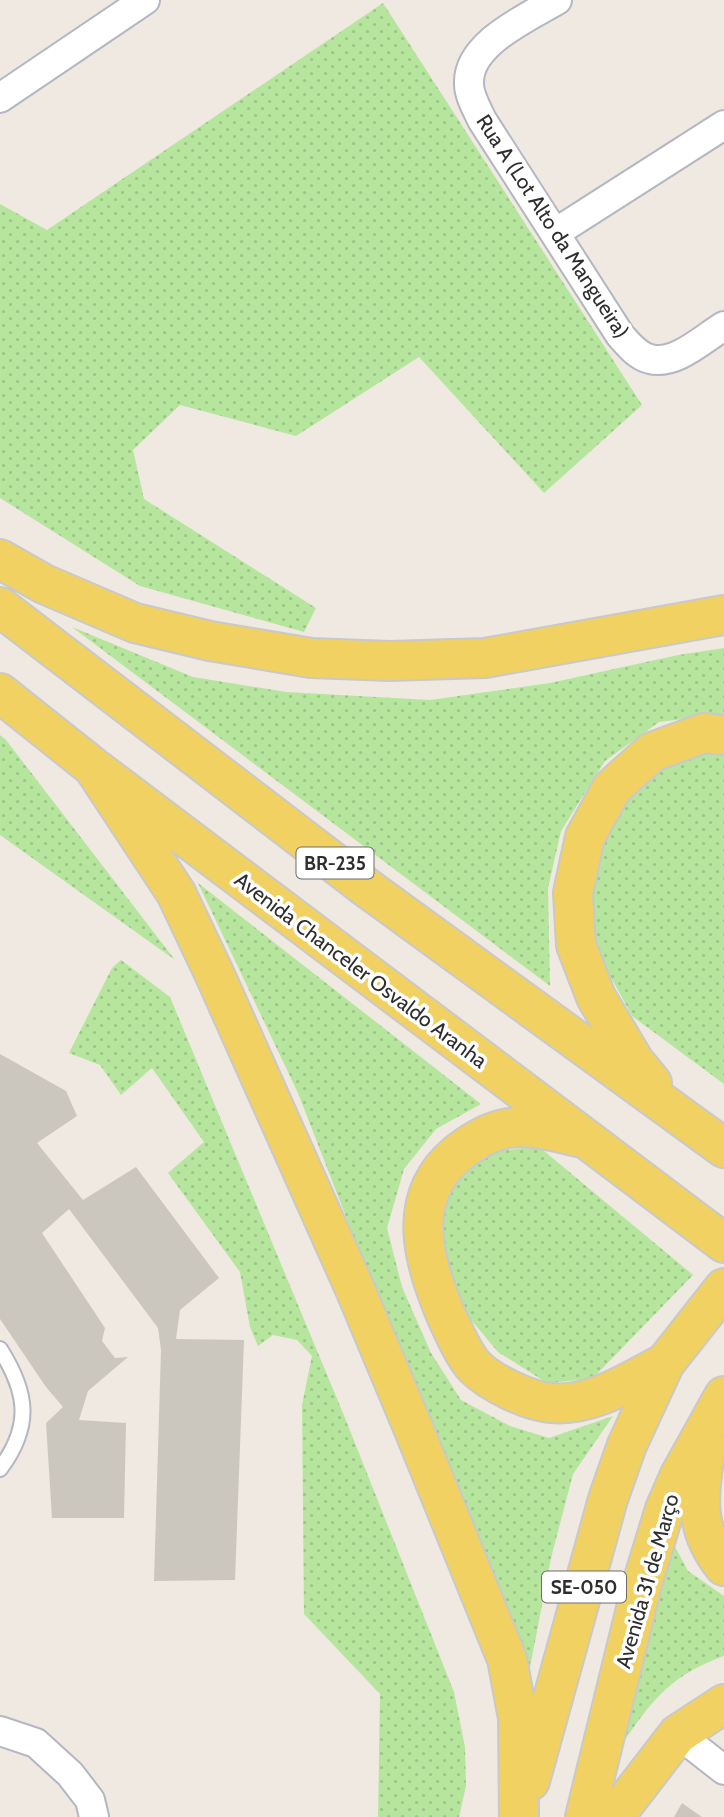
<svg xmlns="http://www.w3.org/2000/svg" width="724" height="1817" font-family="Cabin,sans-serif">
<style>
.grass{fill:url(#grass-dots)}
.building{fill:#cbc7bf}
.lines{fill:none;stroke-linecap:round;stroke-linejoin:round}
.service-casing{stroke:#b4b7c1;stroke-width:18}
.minor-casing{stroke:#b4b7c1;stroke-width:32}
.primary-casing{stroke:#c9c9c9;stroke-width:42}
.service{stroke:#fff;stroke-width:14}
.minor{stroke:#fff;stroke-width:28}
.primary{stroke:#f2d163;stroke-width:38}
.labels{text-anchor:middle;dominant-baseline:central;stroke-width:7;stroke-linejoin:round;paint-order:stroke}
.shield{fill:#fff;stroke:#6d6d6d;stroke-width:2}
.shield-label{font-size:19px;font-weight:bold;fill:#2e2e2e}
.street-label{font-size:21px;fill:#2e2e2e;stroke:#fff}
</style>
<defs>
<pattern id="grass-dots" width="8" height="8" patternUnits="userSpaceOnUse" patternTransform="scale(1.75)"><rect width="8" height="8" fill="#b6e59e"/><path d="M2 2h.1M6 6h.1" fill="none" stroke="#9dc588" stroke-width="1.8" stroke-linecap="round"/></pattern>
</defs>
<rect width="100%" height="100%" fill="#efe9e1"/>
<path class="grass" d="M383 3 642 405 544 493 419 357 296 436 180 405 133 450 144 499 316 608 304 632 140 586 0 498V204L47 230Z
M72 627 193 677 286 692 430 700 550 683 678 655 724 648V714L659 722 605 761 561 831 548 888 550 986Z
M0 735 6 740 175 960 0 835Z
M724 744V1084L632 1016 596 950 587 893 608 812 660 758Z
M198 883 481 1104 436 1129 404 1169 387 1228 402 1287 431 1353 461 1400 510 1426 549 1438 613 1416 573 1474 551 1558 527 1683 298 1093Z
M121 960 170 997 345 1418 454 1692 465 1747 466 1786 459 1817H378L380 1694 304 1614 302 1405 312 1356 297 1340 273 1335 258 1346 250 1327 240 1272 168 1173 204 1142 152 1068 121 1095 100 1065 69 1053 112 968Z
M538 1146 693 1275 592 1379 547 1383 498 1352 456 1302 432 1234 444 1187 471 1155Z
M667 1532 688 1571 724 1596V1656C664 1677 646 1709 612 1759Z"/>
<path class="building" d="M0 1054 66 1091 77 1116 37 1143 83 1200 136 1167 219 1278 180 1310 176 1339 244 1340 235 1580 154 1581 161 1350 158 1328 69 1209 42 1233 105 1328 102 1341 115 1358 128 1357 88 1391 79 1420 126 1423 124 1518H52L46 1423 63 1407 46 1387 0 1319Z
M682 1803 702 1817H674Z"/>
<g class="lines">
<defs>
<path id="service" d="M0 1349C28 1393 32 1426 0 1469"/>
<path id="minor" d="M557 0C527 18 467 44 469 84 469 96 477 109 482 120L620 335C628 344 637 356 650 359 675 366 704 338 724 326
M0 98 145 0
M555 233 724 125
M0 1731 36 1743 70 1774 90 1800 94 1817
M678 1734 724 1770"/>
<path id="primary" d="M0 559 44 584 135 623 210 641 311 658 390 661 485 658 724 615
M0 607 367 888 724 1148
M0 693 93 767 724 1243
M93 767 176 893 214 973 355 1289 414 1430 507 1659 518 1718 519 1817
M652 1083 634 1061 596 997 576 945 573 893 585 837 612 788 652 752 704 733 724 735
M578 1137C557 1132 532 1125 509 1128 490 1131 472 1142 457 1154 405 1198 423 1261 446 1315 453 1330 464 1356 475 1367 491 1383 528 1401 551 1403 592 1407 630 1381 665 1363
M706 1444C700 1493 691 1525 724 1566
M530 1781 608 1499 627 1445 665 1363 724 1288
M585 1817 642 1584 665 1509 680 1475 724 1396
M614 1817 678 1734 724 1704"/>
</defs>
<use href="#service" class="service-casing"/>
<use href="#minor" class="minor-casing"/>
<use href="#primary" class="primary-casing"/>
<use href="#service" class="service"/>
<use href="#minor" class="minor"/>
<use href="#primary" class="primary"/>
</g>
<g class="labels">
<g class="shield">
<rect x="296.5" y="847.5" width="77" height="31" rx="5"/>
<rect x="542" y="1571.5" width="84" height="31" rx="5"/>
</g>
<g class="shield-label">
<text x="335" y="863">BR-235</text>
<text x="584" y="1587">SE-050</text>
</g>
<g class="street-label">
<text transform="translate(553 226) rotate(57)">Rua A (Lot Alto da Mangueira)</text>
<text transform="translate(361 970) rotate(37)">Avenida Chanceler Osvaldo Aranha</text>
<text transform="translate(647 1581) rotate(-74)">Avenida 31 de Março</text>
</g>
</g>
</svg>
